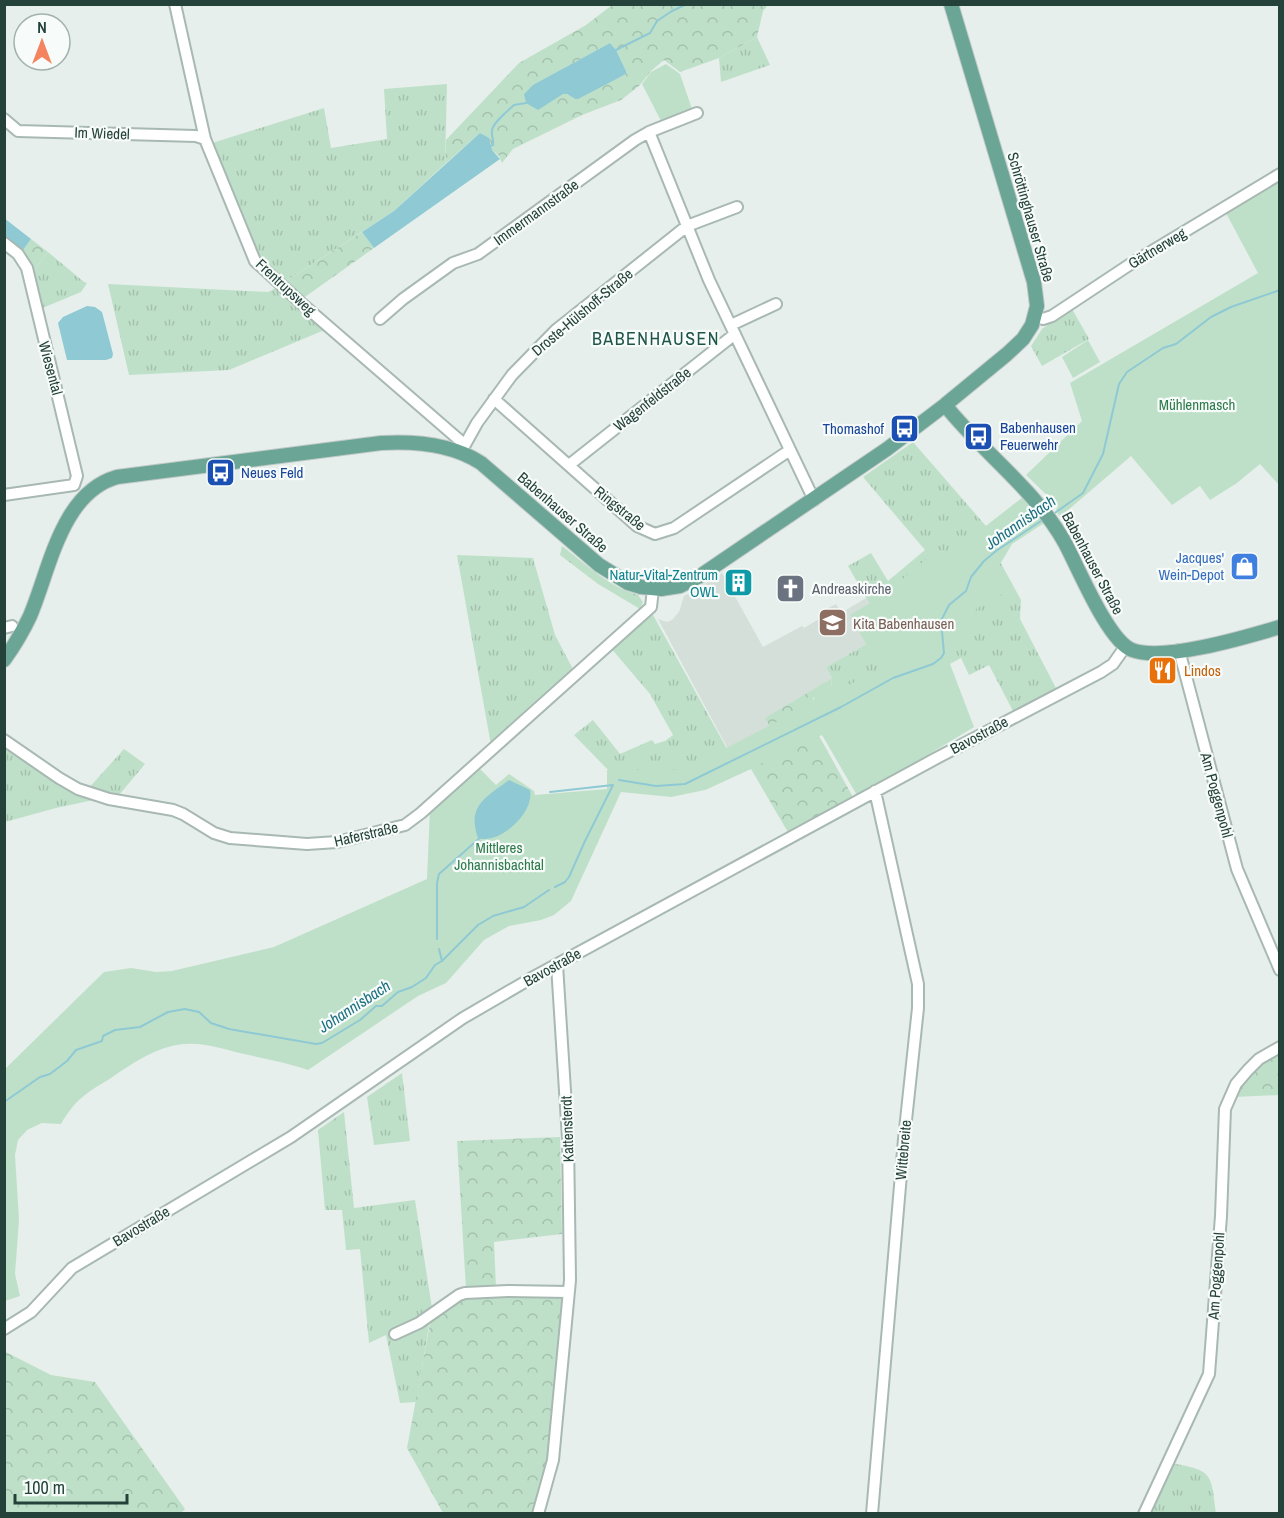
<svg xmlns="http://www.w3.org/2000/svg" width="1284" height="1518" font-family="'Archivo Narrow',sans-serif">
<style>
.built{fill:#d4dfda}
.grass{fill:url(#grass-tufts)}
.forest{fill:url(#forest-crowns);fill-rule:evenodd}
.park{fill:#bfe0c8}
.water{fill:#8ec9d4}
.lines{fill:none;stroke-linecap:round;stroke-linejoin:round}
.stream{stroke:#8ec9d4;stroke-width:2}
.minor-casing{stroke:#a8b8b2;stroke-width:14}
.major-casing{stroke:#c2cac8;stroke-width:16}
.minor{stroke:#fff;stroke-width:10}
.major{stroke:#6aa596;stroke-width:14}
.labels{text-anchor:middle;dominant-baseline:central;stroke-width:4.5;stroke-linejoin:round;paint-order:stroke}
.street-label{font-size:15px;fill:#24423a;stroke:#f7fbf9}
.park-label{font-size:15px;fill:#2d7a4b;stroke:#f7fbf9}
.transit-label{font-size:15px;fill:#164399;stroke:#f7fbf9;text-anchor:start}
.shop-label{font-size:15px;fill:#366cbe;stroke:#f7fbf9;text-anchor:end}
.culture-label{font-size:15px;fill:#0d838f;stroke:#f7fbf9;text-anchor:end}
.worship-label{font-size:15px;fill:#5b616d;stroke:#f7fbf9;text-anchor:start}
.education-label{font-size:15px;fill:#785e54;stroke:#f7fbf9;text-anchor:start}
.food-label{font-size:15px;fill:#c56008;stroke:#f7fbf9;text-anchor:start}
.water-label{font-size:16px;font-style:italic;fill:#1c6f80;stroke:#f7fbf9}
.quarter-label{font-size:18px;letter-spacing:1.5px;fill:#1f5548;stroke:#f7fbf9}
</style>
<defs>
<pattern id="grass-tufts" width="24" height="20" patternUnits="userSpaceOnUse" patternTransform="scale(1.5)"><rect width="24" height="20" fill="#bfe0c8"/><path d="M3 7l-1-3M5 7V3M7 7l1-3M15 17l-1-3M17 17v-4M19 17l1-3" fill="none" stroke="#a4c1ad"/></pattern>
<pattern id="forest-crowns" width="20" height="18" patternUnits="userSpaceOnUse" patternTransform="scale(1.5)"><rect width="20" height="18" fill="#bfe0c8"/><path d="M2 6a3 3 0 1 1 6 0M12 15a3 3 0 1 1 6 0" fill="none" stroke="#a4c1ad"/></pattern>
</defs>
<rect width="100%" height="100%" fill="#e6efeb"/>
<path class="built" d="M722 573 763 647 802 626 804 628 824 616 821 612 836 604 843 616 847 613 846 610 866 598 886 633 826 667 832 678 766 718 769 725 768 729 728 749 658 619 667 622 672 620 679 612 684 596Z"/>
<path class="grass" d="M757 37 770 65 721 82 719 58Z
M447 84 445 164 394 211 283 283 257 260 209 144 324 108 331 148 387 139 384 89Z
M48 252 84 282 87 283 81 292 40 309 32 273Z
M108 284 268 292 278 287 327 329 229 370 129 375Z
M1071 307 1089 339 1042 366 1031 346 1042 329Z
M913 442 986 526 1022 498 1029 505 1018 513 940 647 814 704 813 701 815 695 831 686 832 678 826 667 886 633 848 566 871 553 888 581 925 550 863 477Z
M562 546C586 564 609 587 638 595L643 602 640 609 598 584 560 555Z
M457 555 533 558 555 635 574 671 491 745Z
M997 556 1021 600 1020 619 1057 690 1013 711 989 665 969 675 961 658 950 664Z
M653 615 732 758 698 775 614 776 574 735 593 720 620 754 652 740 655 744 665 741 673 735 650 694 610 647 633 627Z
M5 743 98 799 56 808 5 822Z
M124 749 145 764 119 795 114 796 87 790Z
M402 1073 410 1141 374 1145 367 1097Z
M344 1112 354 1208 415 1200 432 1308 416 1402 400 1403 386 1335 369 1343 360 1249 346 1250 342 1210H325L318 1130Z
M1172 1463C1213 1471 1211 1473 1216 1513L1149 1514Z"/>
<path class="forest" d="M612 5H768L763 11 757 37 719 58 680 72 664 60 651 71 639 86 621 100 582 115 513 149 502 163 499 156 492 150 490 142 480 133 445 164 446 140 519 63 586 25ZM610 43 616 50 626 71V74L575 99 567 94H524L534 85Z
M362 232 374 248 302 299 283 283Z
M31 239 48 252 32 273 21 253Z
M832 678 831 686 813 698 814 704 768 729 769 725 765 718Z
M812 723 854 799 789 834 751 769 705 790 699 780Z
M1279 1051V1095L1234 1097 1257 1066Z
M560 1137 562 1234 494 1242 496 1288 466 1289 457 1141Z
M463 1296H564L550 1457 534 1513H443L407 1448 431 1318Z
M4 1351 51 1375 95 1382 185 1509 180 1514 5 1513Z"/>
<path class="park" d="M666 64 680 74 692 109 661 121 642 84 651 72Z
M1279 178V485L1260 464 1237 483 1210 500 1200 486 1172 505 1131 456 1060 517 1056 510 1058 506 1026 475 1082 421 1070 383 1258 273 1226 213Z
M1088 340 1100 362 1073 378 1062 357Z
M1022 498 1023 504 1044 523 1012 544 999 566 1011 589 976 609 950 664 974 727 858 797 822 735 705 790 671 797 621 792 571 901 554 915 541 920 509 926 484 940 446 983 418 996 308 1070C288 1063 269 1060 249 1055 224 1050 199 1039 172 1046 150 1051 130 1065 111 1078 87 1093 76 1098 61 1124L42 1123 27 1130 18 1140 15 1155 19 1220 15 1274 20 1296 5 1301V1069L104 972 131 968 156 972 172 971 274 947 427 879 430 807 477 766 496 785 509 774 534 791 535 795 607 789V770H683L880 669 850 615 885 594 937 550 948 551 986 526Z"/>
<path class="water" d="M610 43 616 50 626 71V74L578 99H575L567 94H563L538 110 526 103 524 94 533 85Z
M480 133 489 138 492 150 500 159 374 248 362 232 394 211Z
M4 218 31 239 21 253 5 239Z
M87 306 95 307 102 312 113 354 112 358 106 360H67L58 323 63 317Z
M509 780 530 790C535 812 500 845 478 838 466 805 488 796 509 780Z"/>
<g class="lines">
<path class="stream" d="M616 50 650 33 657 21 672 11 687 4
M490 146 493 145C494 140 491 136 492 131 492 123 508 111 514 105L526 103
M1052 515 1083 493 1103 454 1119 384 1127 372 1163 348 1176 344 1211 317 1231 307 1280 290
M619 780 656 786 685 784 841 707 893 678 933 664 941 658 944 653 941 621 949 605 966 591 971 577 984 561 996 551 1044 519
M550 792 613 785
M555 887 565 882 569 877 585 841 613 785
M437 939V883L439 874 482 836
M442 961 478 925 493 916 524 907 549 890
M4 1102 40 1077 50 1074 67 1061 76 1050 102 1041 103 1036 115 1030 140 1027 168 1012 185 1009 199 1012 211 1023 229 1029 316 1044 322 1043 360 1020 376 1006H382L398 992 412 987 426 978 435 965 442 961 439 949"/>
<defs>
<path id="minor" d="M175 4 205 139 255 261 300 302 464 444
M4 119 18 131 196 136 205 139
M649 132 709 280 814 500
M4 243 18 254 27 268 77 476 74 485
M1035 317 1043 319 1052 316 1129 265 1280 174
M380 319 403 299 453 263 478 254 635 140 649 132 697 113
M731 325 776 304
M494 399 637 526 655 534 674 528 790 450
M462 450 477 423 512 375 556 330 687 226 737 207
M569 465 735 334
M4 495 74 485
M4 628 12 626
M1179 650 1237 869 1280 970
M4 740 59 778 78 789 109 799 173 810 183 814 214 833 230 838 307 844 337 842 405 825 421 813 651 607 653 589
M4 1329 31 1312 72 1268 291 1137 463 1018 530 979 933 760 1101 672 1113 664 1125 647
M395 1334 419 1323 459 1295 465 1293 508 1291 569 1292
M538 1514 553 1460 570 1280 568 1138 557 965
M872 1514 904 1139 918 1008V984L875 791
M1144 1514 1209 1374 1221 1216 1225 1109 1236 1084 1248 1070 1259 1059 1280 1047"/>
<path id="major" d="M945 405C983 453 1035 489 1065 543 1078 567 1108 641 1132 650 1163 662 1246 637 1280 627
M4 660C14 646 23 631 30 616 50 569 61 493 117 477L381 443C415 441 452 444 481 463L599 565 628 583 641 587 661 589 680 586 700 576 887 449 945 405 1007 354 1023 339 1032 325 1037 306 1034 282 951 4"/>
</defs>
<use href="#minor" class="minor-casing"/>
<use href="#major" class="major-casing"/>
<use href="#minor" class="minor"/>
<use href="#major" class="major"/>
</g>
<defs>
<symbol id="bus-square" viewBox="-11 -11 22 22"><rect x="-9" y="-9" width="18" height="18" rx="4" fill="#1a4fb4" stroke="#f7fbf9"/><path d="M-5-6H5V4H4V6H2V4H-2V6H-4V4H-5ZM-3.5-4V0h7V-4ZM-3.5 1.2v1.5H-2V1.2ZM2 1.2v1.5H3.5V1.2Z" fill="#fff"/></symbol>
<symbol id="shop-square" viewBox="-11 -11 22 22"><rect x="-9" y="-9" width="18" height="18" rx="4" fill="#3f7fe0" stroke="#f7fbf9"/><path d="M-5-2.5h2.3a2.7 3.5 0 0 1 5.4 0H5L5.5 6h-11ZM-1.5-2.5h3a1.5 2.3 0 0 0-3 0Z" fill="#fff"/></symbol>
<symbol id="building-square" viewBox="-11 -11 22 22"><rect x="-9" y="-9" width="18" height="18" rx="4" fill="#0f9aa8" stroke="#f7fbf9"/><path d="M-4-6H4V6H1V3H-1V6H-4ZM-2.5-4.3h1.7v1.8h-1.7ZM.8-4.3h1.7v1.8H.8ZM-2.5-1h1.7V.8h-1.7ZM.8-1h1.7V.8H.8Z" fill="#fff"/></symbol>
<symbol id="church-square" viewBox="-11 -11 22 22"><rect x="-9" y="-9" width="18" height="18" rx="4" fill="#6b7280" stroke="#f7fbf9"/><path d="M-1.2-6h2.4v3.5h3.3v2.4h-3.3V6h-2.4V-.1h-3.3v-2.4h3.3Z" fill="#fff"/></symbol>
<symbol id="school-square" viewBox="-11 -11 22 22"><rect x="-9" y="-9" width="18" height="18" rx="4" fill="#8d6e63" stroke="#f7fbf9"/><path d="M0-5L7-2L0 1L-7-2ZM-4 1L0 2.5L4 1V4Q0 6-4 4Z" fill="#fff"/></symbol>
<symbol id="restaurant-square" viewBox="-11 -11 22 22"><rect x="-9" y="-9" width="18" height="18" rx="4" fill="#e8710a" stroke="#f7fbf9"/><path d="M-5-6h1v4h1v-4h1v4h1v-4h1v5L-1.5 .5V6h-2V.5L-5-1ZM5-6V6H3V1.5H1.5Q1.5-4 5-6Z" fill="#fff"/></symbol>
</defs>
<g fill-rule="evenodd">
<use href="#bus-square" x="888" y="412" width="33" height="33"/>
<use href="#bus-square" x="962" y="420" width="33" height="33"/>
<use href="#bus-square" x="204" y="456" width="33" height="33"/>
<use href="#shop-square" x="1228" y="550" width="33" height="33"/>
<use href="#building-square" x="722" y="566" width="33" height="33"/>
<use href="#church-square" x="774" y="572" width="33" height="33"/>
<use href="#school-square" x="816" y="606" width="33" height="33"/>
<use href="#restaurant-square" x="1146" y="654" width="33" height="33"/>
</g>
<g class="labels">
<g class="street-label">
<text transform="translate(102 133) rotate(2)">Im Wiedel</text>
<text transform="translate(536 212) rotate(-36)">Immermannstraße</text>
<text transform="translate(1031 217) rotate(74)">Schröttinghauser Straße</text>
<text transform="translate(1157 248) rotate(-31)">Gärtnerweg</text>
<text transform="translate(286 287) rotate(43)">Frentrupsweg</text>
<text transform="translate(582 312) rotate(-40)">Droste-Hülshoff-Straße</text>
<text transform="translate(51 368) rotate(75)">Wiesental</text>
<text transform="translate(652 399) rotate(-38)">Wagenfeldstraße</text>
<text transform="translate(620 508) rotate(39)">Ringstraße</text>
<text transform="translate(563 512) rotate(41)">Babenhauser Straße</text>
<text transform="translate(1093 563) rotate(62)">Babenhauser Straße</text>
<text transform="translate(979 735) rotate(-28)">Bavostraße</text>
<text transform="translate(1217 795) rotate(75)">Am Poggenpohl</text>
<text transform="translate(366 834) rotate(-13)">Haferstraße</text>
<text transform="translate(552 967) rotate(-29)">Bavostraße</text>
<text transform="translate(567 1129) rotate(-92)">Kattensterdt</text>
<text transform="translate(903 1150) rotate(-85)">Wittebreite</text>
<text transform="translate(141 1226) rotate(-31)">Bavostraße</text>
<text transform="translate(1216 1276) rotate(-86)">Am Poggenpohl</text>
</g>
<g class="park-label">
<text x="1197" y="404">Mühlenmasch</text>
<text x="499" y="847">Mittleres<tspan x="499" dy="17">Johannisbachtal</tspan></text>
</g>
<g class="transit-label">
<text x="1000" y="427">Babenhausen<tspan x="1000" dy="17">Feuerwehr</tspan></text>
<text x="884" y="428" text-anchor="end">Thomashof</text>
<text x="241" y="472">Neues Feld</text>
</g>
<g class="shop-label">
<text x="1224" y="557">Jacques'<tspan x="1224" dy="17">Wein-Depot</tspan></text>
</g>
<g class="culture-label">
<text x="718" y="574">Natur-Vital-Zentrum<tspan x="718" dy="17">OWL</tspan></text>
</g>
<g class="worship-label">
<text x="812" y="588">Andreaskirche</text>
</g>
<g class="education-label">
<text x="853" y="623">Kita Babenhausen</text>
</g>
<g class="food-label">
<text x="1184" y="670">Lindos</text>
</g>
<g class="water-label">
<text transform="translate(1020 522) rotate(-35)">Johannisbach</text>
<text transform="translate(354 1006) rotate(-33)">Johannisbach</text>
</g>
<g class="quarter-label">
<text x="656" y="338">BABENHAUSEN</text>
</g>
</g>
<rect width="1284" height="1518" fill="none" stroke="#24423a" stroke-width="12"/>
<g transform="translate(42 42)"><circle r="28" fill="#f7fbf9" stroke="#a3b1ad" stroke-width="1.5"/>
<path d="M0-4.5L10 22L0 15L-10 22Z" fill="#f4845f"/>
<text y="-9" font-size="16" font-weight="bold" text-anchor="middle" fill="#24423a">N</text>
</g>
<path d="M15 1494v9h112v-9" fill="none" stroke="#24423a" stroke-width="3"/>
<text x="24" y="1494" font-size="18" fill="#24423a" stroke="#f7fbf9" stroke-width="4.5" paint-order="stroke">100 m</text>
</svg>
